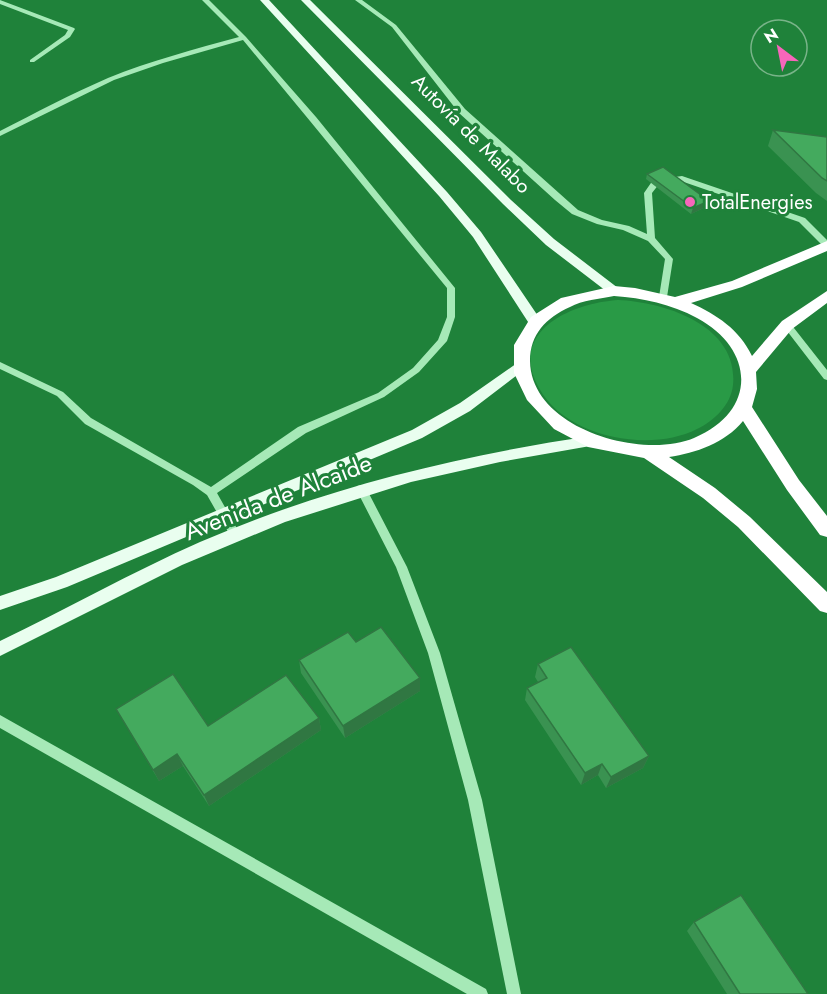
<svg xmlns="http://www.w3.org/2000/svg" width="827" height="994" font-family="Jost,sans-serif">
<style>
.green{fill:#299a46}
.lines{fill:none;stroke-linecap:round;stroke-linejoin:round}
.minor{fill:#a6e9b7;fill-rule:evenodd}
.major{fill:#e9feef;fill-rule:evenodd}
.highway{fill:#fff;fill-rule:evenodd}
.wall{fill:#3a9251}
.shaded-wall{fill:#307742}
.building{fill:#44aa5e;stroke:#307742;stroke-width:1.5}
.poi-dot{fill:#f766bb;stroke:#1f823a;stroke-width:2}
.labels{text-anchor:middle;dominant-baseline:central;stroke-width:6;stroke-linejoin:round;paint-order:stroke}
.far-street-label{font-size:20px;fill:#fff;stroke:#1f823a}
.far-poi-label{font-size:20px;fill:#fff;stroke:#1f823a;text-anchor:start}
.street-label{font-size:24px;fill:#fff;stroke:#1f823a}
</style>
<rect width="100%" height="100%" fill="#1f823a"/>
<path class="green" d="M618 300C664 302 739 325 733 385 731 405 714 421 697 429 650 453 566 438 539 388 507 331 572 303 618 300Z"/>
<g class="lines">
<path class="minor" d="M0 0 74 28 75 29 70 37 34 62H30V60L65 35 68 30 0 4Z
M202 0H209L246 37 316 117 455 288V317L447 341 419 372 384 397 306 433 217 493 240 534 239 537H231L207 495 193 485 85 424 57 396 0 369V362L63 392 91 418 211 487 298 427 378 393 413 368 438 340 447 317V288L310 121 243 40 163 63 114 80 0 136V131C35 113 71 94 108 78 150 61 195 49 239 37Z
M355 0H362L396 25 465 109 578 210 602 220 629 226 647 234 644 193 653 180 682 176 805 218 827 240V248L824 247 799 222 678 180 659 184 652 193 655 238 673 259 667 297 663 300 660 299 659 297 665 259 648 241 623 230 597 224 572 214 555 200 459 113 392 27Z
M787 322 790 323 827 370V380L824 379 784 327 782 325Z
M361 485 365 486 407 567 440 653 482 800 521 994H507L468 800 428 653 396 567 356 489 357 486Z
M0 715 486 989 488 994H467L0 728Z"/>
<path class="major" d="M260 0H269L447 192 481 232 540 319 541 322 540 325H530L473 237 439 196Z
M301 0H310L511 200 554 239 618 288 620 291 618 294H610L546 245 503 204Z
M520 361 525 363 527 366 525 369 470 411 422 438 67 587 0 610V596L56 577 412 430 460 403Z
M591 436 598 441 596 445 500 462 411 482 285 522 182 565 0 656V641C67 609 132 572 200 542 325 488 457 456 591 436Z"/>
<path class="highway" d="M827 241V251L742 287 691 303C717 315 739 329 752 356L782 321 827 291V303L792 329 756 372 757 389 752 407 799 480 827 516V537L820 535 787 490 743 421C725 443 696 453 669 457L715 488 750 517 827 592V613L820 611 738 527 703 498 644 458 588 447 554 429 527 400 514 373V345L531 317 561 298 614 286 635 288 675 297 732 281ZM614 296C643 298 671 304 697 318 755 349 758 411 694 438 642 460 531 429 530 361 530 334 546 318 570 307 582 300 600 299 614 296Z"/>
</g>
<path class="wall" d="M773 130 827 137V201L816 193 768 146Z
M647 174 709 201 708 206 691 214 646 179Z
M356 642 420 691 345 738 301 673 299 660Z
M538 664 649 756 643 768 606 788 598 775 581 785 525 700 527 688 538 682 535 677Z
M116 709 208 726 319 718 321 730 209 806 183 766 159 781Z
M694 922 808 994H727L687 931Z"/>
<path class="shaded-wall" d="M709 201 708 206 691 214 693 208Z
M420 678V691L345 738 343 726Z
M319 718 321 730 209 806 204 795Z
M177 754 183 766 159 781 153 770Z
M649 756 643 768 606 788 611 777Z
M602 764 598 775 581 785 585 773Z"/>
<path class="building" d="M773 130 827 137V181L822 178Z
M663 167 709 201 693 208 647 174Z
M381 627 420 678 343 726 299 660 348 632 356 642Z
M571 647 649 756 611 777 602 764 585 773 527 688 547 678 538 664Z
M173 674 208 726 286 675 319 718 204 795 177 754 153 770 116 709Z
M741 895 808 994H740L694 922Z"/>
<circle class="poi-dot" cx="690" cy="202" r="6"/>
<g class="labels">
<g class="far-street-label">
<text transform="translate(471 134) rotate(45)">Autovía de Malabo</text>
</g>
<g class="far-poi-label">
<text x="702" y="202">TotalEnergies</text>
</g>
<g class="street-label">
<text transform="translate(278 497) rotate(-21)">Avenida de Alcaide</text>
</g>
</g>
<g transform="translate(779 48) rotate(328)"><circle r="28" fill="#1f823a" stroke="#79b489" stroke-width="1.5"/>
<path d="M0-4.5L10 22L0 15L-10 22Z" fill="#f766bb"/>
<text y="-9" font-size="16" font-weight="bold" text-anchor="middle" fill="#ffffff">N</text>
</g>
</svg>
